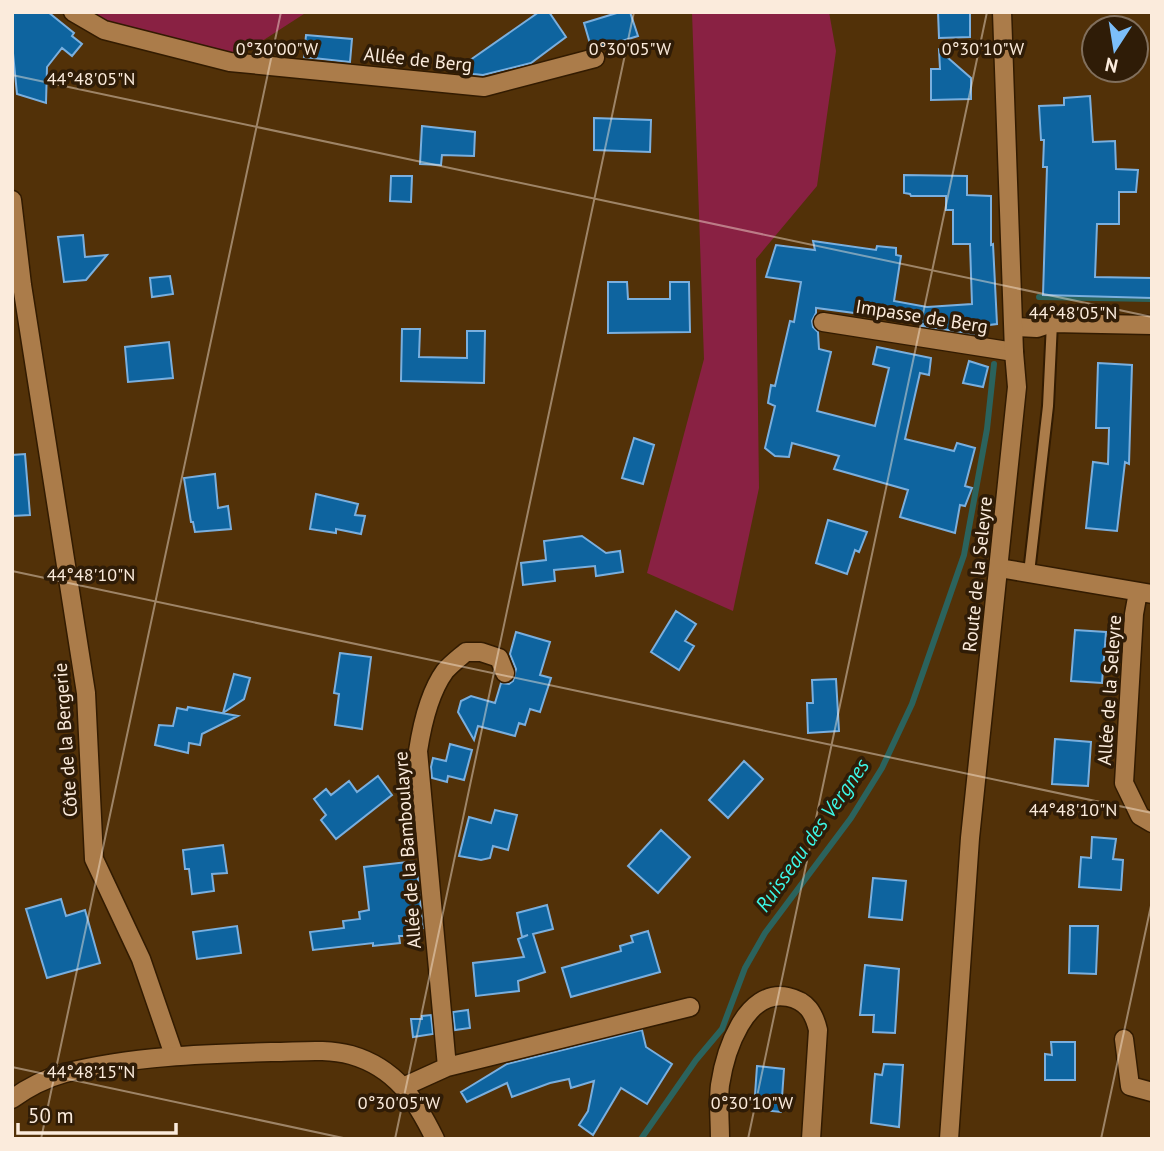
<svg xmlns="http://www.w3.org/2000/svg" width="1164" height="1151" font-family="'PT Sans',sans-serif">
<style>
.green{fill:#892143}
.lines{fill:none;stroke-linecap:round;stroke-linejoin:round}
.stream{stroke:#2b635d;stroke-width:6}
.building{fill:#0e649f;stroke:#7aafde;stroke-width:2}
.service-casing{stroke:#321b01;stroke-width:14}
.minor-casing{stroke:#321b01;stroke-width:21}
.tertiary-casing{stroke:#321b01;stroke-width:21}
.service{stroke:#ab7c4a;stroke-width:10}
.minor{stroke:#ab7c4a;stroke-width:18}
.tertiary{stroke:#ab7c4a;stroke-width:18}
.ticks{fill:none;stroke:#fbebdc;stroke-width:2;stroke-opacity:0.45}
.labels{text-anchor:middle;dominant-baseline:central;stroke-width:7;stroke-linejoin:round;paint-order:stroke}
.street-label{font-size:19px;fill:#fbebdc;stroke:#2f1c07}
.water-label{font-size:21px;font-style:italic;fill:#3cf7e7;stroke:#2f1c07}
.ticks-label{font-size:18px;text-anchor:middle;fill:#fbebdc;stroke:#2f1c07;stroke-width:7;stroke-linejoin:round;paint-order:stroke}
</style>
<rect width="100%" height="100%" fill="#523108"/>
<path class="green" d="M88 12H307L239 56 103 20Z
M692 12H829L836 51 817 186 756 259 759 488 733 611 647 573 704 359Z"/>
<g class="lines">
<path class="stream" d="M1039 297 1152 299
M641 1139 696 1060 722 1029 745 968 765 933 851 818 882 768 912 704 964 555 987 429 994 364"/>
</g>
<path class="building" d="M12 12H48L74 33 72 36 82 44 72 56 62 48 47 67 46 103 17 94 12 43Z
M539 12H549L566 37 531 63 483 75 473 74 463 65Z
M620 12H630L638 36 599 48 591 47 584 23Z
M938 12H970V37L939 38Z
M306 35 352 39 350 62 304 57Z
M939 50 971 78V99L931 100V69H940Z
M1090 96 1093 142 1115 141 1116 169 1138 170 1136 192H1119V224H1097L1095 277 1152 278V298L1043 295 1047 167H1043L1044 140H1041L1039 106 1064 105V98Z
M594 118 651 120 650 152 594 150Z
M422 126 475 132 474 156 442 155 441 165 420 164Z
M904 175 967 176V195L991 196V245L993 244 997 324 989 325 980 335 922 326 923 324 892 318 816 308V313L812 321 813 327 818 332 819 349 831 352 817 411 875 426 889 368 873 364 877 347 931 358 929 375 920 373 905 439 954 451 957 443 975 448 965 486 972 488 965 506 960 505 955 533 900 517 908 490 834 469 839 456 792 443 789 457 775 456 765 448 775 406 768 403 771 385 775 386 790 321 794 322 801 282 766 277 776 245 815 250 813 241 876 250 877 246 896 248V255L901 256 894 301 927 307 972 304 970 244H953V210H946V196H911L910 194 904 193Z
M391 176H412L411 202 390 201Z
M83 235 85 257 107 255 86 280 64 282 58 237Z
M170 276 173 294 152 297 150 278Z
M608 282H627L628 299H670V282H689L690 332 608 333Z
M402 329H420L419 357 467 358V331H485L484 383 401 381Z
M169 342 173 378 128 382 125 347Z
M969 361 988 367 983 387 963 383Z
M1098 363 1132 365 1129 464 1125 462 1117 531 1086 528 1093 462 1108 464 1109 428H1096Z
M634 438 654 445 643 484 622 478Z
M25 454 30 515 12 516V455Z
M215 474 218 508 228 506 231 529 195 532 193 522H191L184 478Z
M316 494 358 504 355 515 365 516 361 534 336 529V533L310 529Z
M828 520 867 532 859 552 855 550 847 574 816 563Z
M582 536 606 553 620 551 623 572 596 576 595 566 554 570 555 581 523 585 521 563 546 560 544 541Z
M676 611 696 624 685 641 694 646 679 670 651 652Z
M1075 630 1106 632 1102 683 1071 681Z
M516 632 550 642 540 675 551 678 540 712 530 709 525 725 519 723 515 736 478 726 474 740 458 712 461 701 471 696 495 703 501 683 509 684 513 681 516 669 510 654Z
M340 653 371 657 362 729 335 725 339 694 334 693Z
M234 674 250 678 244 699 223 713Z
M836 679 839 731 808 733 807 703H813L812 680Z
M188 707 238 716 202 734 200 745 189 743 188 753 155 745 159 725 173 726 177 708 187 710Z
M1055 739 1091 742 1088 786 1052 784Z
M450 744 472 750 464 780 448 776 447 782 432 778 431 767 433 758 446 761Z
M744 761 763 779 728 818 709 800Z
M378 776 392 795 336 839 321 820 326 815 314 799 326 789 331 795 349 781 357 792Z
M495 810 517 815 508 850 493 846 490 858 481 860 459 856 469 817 491 823Z
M661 830 690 857 658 893 628 866Z
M1092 837 1116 839 1113 859 1123 860 1121 890 1079 887 1081 857 1091 858Z
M223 845 227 873 212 874 214 891 192 894 189 869H185L183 850Z
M416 861 423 928 406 930V936H399L400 943 373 946V943L313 950 310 932 344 928 343 921 360 919 359 912 369 910 364 867Z
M873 878 906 881 902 920 869 917Z
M61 899 66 916 85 910 100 963 47 978 26 909Z
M547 905 553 929 533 934 545 972 518 981 519 991 476 996 473 963 524 957 518 939 528 935 522 937 517 913Z
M237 926 241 953 197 959 193 932Z
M1070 926H1098L1096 974 1069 973Z
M648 931 660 972 571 997 562 968 621 951 620 946 633 942 631 936Z
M865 965 899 969 895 1033 873 1032 874 1015H860Z
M468 1010 470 1028 455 1030 453 1012Z
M431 1015 433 1034 413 1037 411 1019H422V1016Z
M642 1030 646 1047 672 1064 647 1104 621 1088 593 1135 579 1125 588 1111 594 1081 571 1088 569 1079 550 1083 512 1097 507 1083 467 1102 461 1092 507 1064Z
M1051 1042H1075V1080H1045V1054L1052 1055Z
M884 1064 903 1065 899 1127 871 1123 875 1074 882 1075Z
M757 1066 784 1069 781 1112 754 1109Z"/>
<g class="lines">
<defs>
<path id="service" d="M1029 573 1048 406 1052 323"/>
<path id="minor" d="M73 12 104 30 230 62 484 87 595 58
M12 200 22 285 86 693 94 859 141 959 174 1055
M823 322 1014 352
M1014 327 1037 328 1052 323 1152 325
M999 568 1152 594
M1138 592 1134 614 1124 783 1140 816 1152 823
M1124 1039 1130 1086 1152 1092
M447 1067 418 751C422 725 429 693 445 671 451 664 459 658 466 652H481L499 658 505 673
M405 1086 447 1067 690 1007
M720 1139C720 1121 718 1102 720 1085 725 1052 745 988 788 997 807 1001 814 1013 818 1030L811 1139"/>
<path id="tertiary" d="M12 1099C27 1088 47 1078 65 1073 132 1056 203 1054 272 1052 298 1052 326 1048 351 1055 396 1068 416 1100 435 1139
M949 1139 970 838 1017 387 1014 352 1002 12"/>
</defs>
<use href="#service" class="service-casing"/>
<use href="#minor" class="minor-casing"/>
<use href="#tertiary" class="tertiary-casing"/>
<use href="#service" class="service"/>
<use href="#minor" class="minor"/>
<use href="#tertiary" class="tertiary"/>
</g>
<path class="ticks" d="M12 75 1152 317M12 571 1152 813M12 1067 348 1139M41 1139 281 12M395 1139 634 12M748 1139 987 12M1101 1139 1152 901"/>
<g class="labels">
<g class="street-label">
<text transform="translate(418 59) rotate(6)">Allée de Berg</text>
<text transform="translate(922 316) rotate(9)">Impasse de Berg</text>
<text transform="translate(977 574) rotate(-84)">Route de la Seleyre</text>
<text transform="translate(1109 690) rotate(-86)">Allée de la Seleyre</text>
<text transform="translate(65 740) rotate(-94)">Côte de la Bergerie</text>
<text transform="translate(407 850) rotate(-94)">Allée de la Bamboulayre</text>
</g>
<g class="water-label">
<text transform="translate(812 835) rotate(-55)">Ruisseau des Vergnes</text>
</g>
</g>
<g class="ticks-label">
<text x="277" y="55">0°30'00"W</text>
<text x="630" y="55">0°30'05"W</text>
<text x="983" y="55">0°30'10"W</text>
<text x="91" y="85">44°48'05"N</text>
<text x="1073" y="319">44°48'05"N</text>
<text x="91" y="581">44°48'10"N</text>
<text x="1073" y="816">44°48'10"N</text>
<text x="91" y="1078">44°48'15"N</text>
<text x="399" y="1109">0°30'05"W</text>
<text x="752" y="1109">0°30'10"W</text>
</g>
<rect width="1164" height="1151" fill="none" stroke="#fbebdc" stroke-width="28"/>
<g transform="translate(1115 49) rotate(192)"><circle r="33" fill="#2f1c07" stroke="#816f5c" stroke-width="2"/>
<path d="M0-5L12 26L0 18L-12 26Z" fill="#7cbef9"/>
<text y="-10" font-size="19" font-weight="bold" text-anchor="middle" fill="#fbebdc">N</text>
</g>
<path d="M18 1123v10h158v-10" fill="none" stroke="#fbebdc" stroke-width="3.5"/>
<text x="28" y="1123" font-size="21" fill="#fbebdc" stroke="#2f1c07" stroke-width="5" paint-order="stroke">50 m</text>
</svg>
